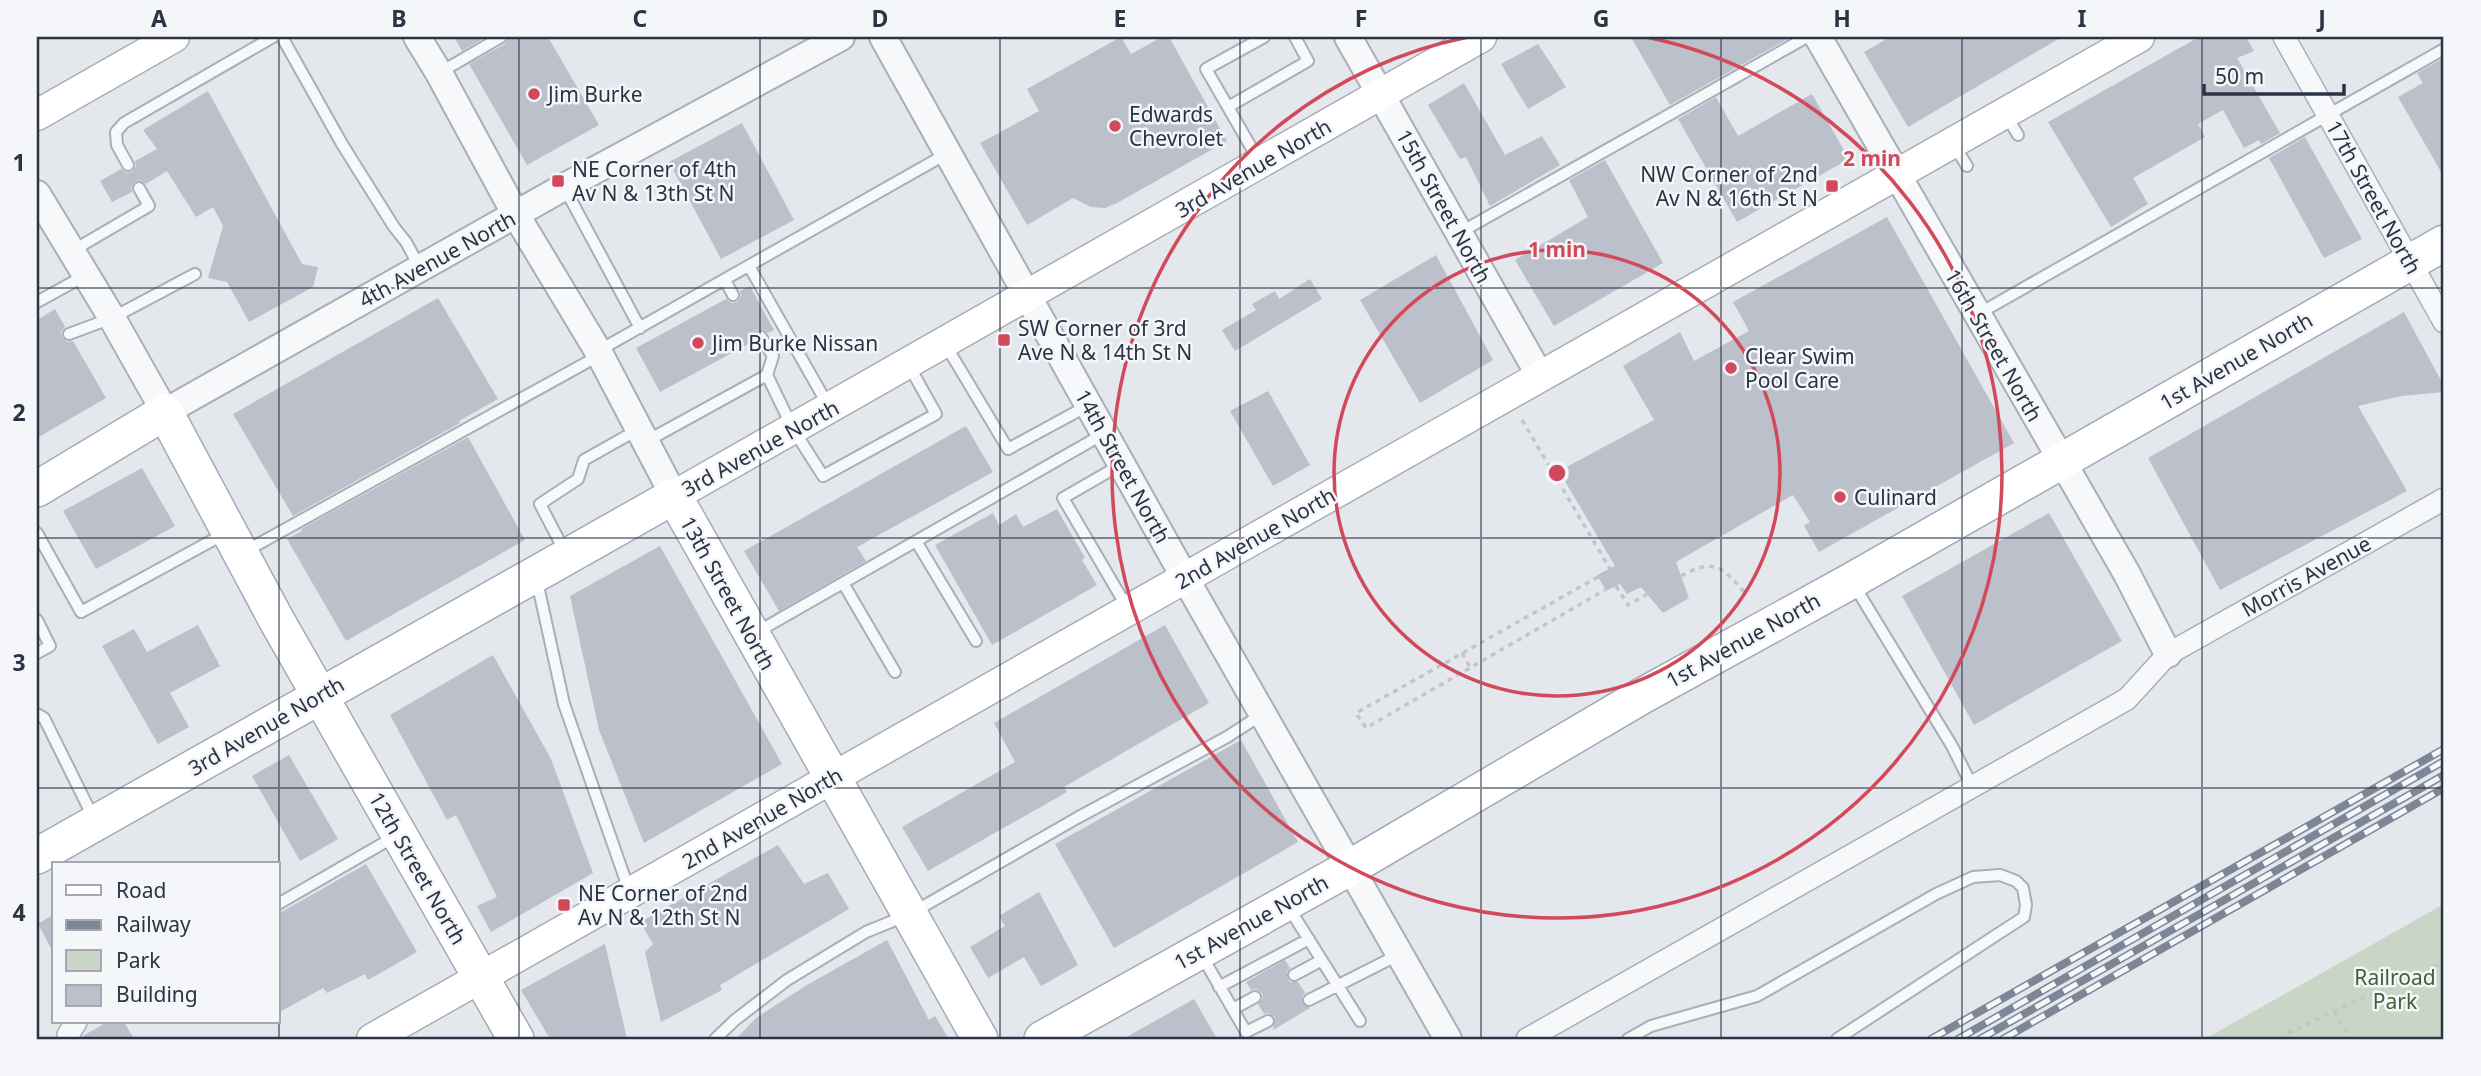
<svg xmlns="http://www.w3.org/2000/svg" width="2481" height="1076" font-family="'Noto Sans',sans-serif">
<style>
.green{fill:#c9d6c5}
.building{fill:#bbc0ca}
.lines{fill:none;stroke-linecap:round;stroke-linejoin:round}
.service-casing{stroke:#a9aeb7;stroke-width:14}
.minor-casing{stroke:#a9aeb7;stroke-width:24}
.tertiary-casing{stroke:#a9aeb7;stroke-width:30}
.secondary-casing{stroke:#a9aeb7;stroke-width:33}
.primary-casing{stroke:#a3abb8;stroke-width:38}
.path{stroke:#c2c5cb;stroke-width:3.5;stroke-dasharray:5 5;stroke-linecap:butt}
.service{stroke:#f7f8fa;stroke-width:10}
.minor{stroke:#f7f8fa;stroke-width:21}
.tertiary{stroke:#f7f8fa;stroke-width:26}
.secondary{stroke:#fff;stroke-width:30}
.primary{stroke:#fff;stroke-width:35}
.rail-casing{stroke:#7d8696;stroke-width:8}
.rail{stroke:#f4f6f9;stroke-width:5;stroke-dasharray:16;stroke-linecap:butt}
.grid{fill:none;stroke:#2b3445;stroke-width:2;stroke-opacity:0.55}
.ring{fill:none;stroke:#d1495b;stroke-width:3.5}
.poi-dot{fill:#d1495b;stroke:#f4f6f9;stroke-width:2.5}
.labels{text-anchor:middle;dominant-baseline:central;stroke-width:5;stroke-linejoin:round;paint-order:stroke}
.poi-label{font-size:21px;fill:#2b3445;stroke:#f4f6f9;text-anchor:start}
.street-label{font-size:21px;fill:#2b3445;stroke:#f4f6f9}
.park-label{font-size:21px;fill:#3f6138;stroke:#f4f6f9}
.centre{fill:#d1495b;stroke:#f4f6f9;stroke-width:3.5}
.ring-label{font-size:21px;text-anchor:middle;font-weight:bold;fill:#d1495b;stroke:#f4f6f9;stroke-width:5;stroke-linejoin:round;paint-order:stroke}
.neatline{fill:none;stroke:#2b3445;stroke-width:2.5}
.grid-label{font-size:23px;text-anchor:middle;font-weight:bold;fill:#2b3445}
</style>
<rect width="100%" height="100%" fill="#e4e7ec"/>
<path class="green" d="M2444 904V1039H2205Z"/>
<path class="building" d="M454 37H486L462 51Z
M509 37H548L599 125 527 165 469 64 505 44Z
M1121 37 1131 54 1162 37H1169L1227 141 1117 203 1105 208 1091 207 1073 198 1027 225 980 143 1039 111 1027 89Z
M1631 37H1791L1670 105Z
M1890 37H2062L1908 127 1864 52Z
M2199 37H2246L2254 51 2237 58 2280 133 2261 144 2259 140 2244 148 2223 110 2198 124 2205 137 2133 178 2148 204 2111 227 2048 122Z
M1538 44 1566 87 1528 109 1501 64Z
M2444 58V177L2398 97 2423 83 2417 73Z
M1464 83 1505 155 1542 136 1560 165 1490 206 1466 157 1460 159 1428 105Z
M208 91 302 264 318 267 313 287 249 322 227 282 208 278 223 226 213 207 196 217 167 171 146 184 140 180 135 182 131 187 132 192 112 202 100 181 121 169 127 173 132 172 136 166 135 161 157 149 143 130Z
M1812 94 1849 159 1737 222 1678 119 1716 97 1738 136Z
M742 123 794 220 721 259 669 162Z
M2305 137 2362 239 2324 258 2269 158Z
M1605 160 1663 263 1554 326 1515 260 1588 217 1569 180Z
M1887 217 2014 443 1819 552 1804 526 1810 522 1793 495 1676 562 1689 598 1663 613 1641 587 1627 594 1620 584 1606 591 1597 575 1615 566 1559 471 1654 420 1623 366 1680 332 1694 361 1749 331 1733 302Z
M1436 255 1493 360 1420 403 1360 300Z
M1310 279 1322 299 1235 351 1222 330 1256 310 1252 304 1275 291 1279 299Z
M750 286 774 330 768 333 764 330H757L754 334V341L660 392 636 348 726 299 732 303 737 302 741 296 740 291Z
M438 298 498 399 459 421 460 423 293 516 233 414Z
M55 309 65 327 61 332 62 337 67 342 73 341 106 398 37 438V320Z
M2404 312 2444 386V392L2401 396 2358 406 2407 491 2220 590 2148 458Z
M1268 391 1310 465 1273 486 1230 411Z
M966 426 993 472 857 547 866 561 779 611 744 551Z
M468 437 525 540 346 641 287 539 302 531 301 529Z
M142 468 175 526 96 569 63 511Z
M1057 509 1085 558 1082 560 1097 585 992 645 935 545 993 513 999 525 1016 514 1023 527Z
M2049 513 2122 641 1974 725 1902 596Z
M660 546 782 764 644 843 599 730 570 596Z
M198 625 220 666 170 693 189 727 158 744 102 646 134 629 147 652Z
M1165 625 1209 703 1064 787 1067 792 928 871 902 827 1015 762 994 723Z
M493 655 551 759 593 873 491 932 477 906 497 897 456 815 447 820 390 715Z
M1241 740 1298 842 1114 948 1055 844Z
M289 755 338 839 300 861 252 776Z
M778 845 804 884 828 873 849 909 720 985 722 990 661 1022 645 952 653 944 640 922Z
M366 864 417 952 368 980 365 974 327 993 323 988 278 1013V914Z
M1039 892 1078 965 1041 986 1024 957 988 978 970 947 1005 926 999 916Z
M54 914V954L38 924Z
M887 940 929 1020 935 1016 949 1039H736L756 1018 807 985Z
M605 944 627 1039H550L521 990Z
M1285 960 1290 968 1287 971V978L1290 982H1298L1305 993 1302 996V1003L1310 1008 1273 1030 1275 1017 1269 1013 1264 1014 1258 1004 1263 998 1262 993 1256 989 1251 990 1246 982Z
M1194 999 1217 1039H1123Z
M107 1022H124L134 1039H82L83 1036Z"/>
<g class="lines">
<defs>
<path id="service" d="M282 37 342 144 394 227 406 242 420 268
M439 73 501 37
M1228 107 1308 61 1295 37
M2006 115 2018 135
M1954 145 1967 166
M1259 161 1206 69 1264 37
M128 165 117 145 116 132 124 123 273 37
M564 187 640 328
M1459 233 1807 37
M72 251 149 206 139 188
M749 266 829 407
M725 280 733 295
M37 302 86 275
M1978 314 2444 49
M69 334 112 318 195 274
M945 344 1008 449 1089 405
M598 351 948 153
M767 375 793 429 823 476 936 414 908 364
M645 442 767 375 773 356 761 337
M1122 464 1063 498 1128 609
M37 533 81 612 224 534
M916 541 976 641
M244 552 600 355
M565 552 540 504 578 479 584 460 639 429
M537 581 564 704 629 890
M843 583 895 672
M1854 585 1952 746 1973 788
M37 620 50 646 37 653
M757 632 1105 433
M37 714 44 718 93 817
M278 904 394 837
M1289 908 1360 1021
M1202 956 1246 1032 1268 1021
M1294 975 1322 960
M1219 987 1309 939
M1309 1000 1400 954
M1233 1009 1255 997
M715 1039 735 1020 787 980 866 932 910 914 1077 818 1227 737 1261 715
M1628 1039 1651 1026 1757 996 1936 894 1973 877 2000 875 2016 881 2023 888 2026 905 2024 917 1837 1039"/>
<path id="minor" d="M2284 37 2444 322
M69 1039 68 1035 76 1022
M1527 1039 2127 699 2168 654 2444 499"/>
<path id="tertiary" d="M417 37 439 73 516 215 598 351 674 496
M883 37 1185 578 1448 1039
M1348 37 1540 376
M1818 37 2127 574 2168 654
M37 194 112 318 165 412 564 187 841 37"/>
<path id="secondary" d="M37 115 174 37
M674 496 1481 37
M372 1039 2139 37"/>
<path id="primary" d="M37 489 165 412 277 621 516 1039
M37 856 674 496 980 1039
M1042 1039 1351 867 1642 696 1851 581 2444 243"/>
</defs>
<use href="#service" class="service-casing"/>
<use href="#minor" class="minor-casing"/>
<use href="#tertiary" class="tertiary-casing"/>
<use href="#secondary" class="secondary-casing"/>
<use href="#primary" class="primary-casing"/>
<path class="path" d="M1522 420 1610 569
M1681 576C1713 558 1722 566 1744 592
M1598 577 1356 713 1366 728 1605 590
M1616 586 1628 605 1647 594
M1462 653 1470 667
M2334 1011 2351 1039
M2280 1039 2286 1034 2365 997 2421 976 2444 960"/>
<use href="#service" class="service"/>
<use href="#minor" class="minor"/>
<use href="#tertiary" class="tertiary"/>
<use href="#secondary" class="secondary"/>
<use href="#primary" class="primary"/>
<defs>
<path id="rail" d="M1931 1039 2444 749
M1958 1039 2444 761
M1980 1039 2444 775
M2003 1039 2444 788"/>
</defs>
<use href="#rail" class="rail-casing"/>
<use href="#rail" class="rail"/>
</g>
<path class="grid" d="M279 37V1039M519 37V1039M760 37V1039M1000 37V1039M1240 37V1039M1481 37V1039M1721 37V1039M1962 37V1039M2202 37V1039M37 288H2444M37 538H2444M37 788H2444"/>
<g class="ring">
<circle cx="1557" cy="473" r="223"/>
<path d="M1646 37A445 445 0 1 1 1468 37"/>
</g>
<g class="poi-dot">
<circle cx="534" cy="94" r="7"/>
<circle cx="1115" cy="126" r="7"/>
<rect x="551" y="174" width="14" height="14" rx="3.5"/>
<rect x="1825" y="179" width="14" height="14" rx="3.5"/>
<rect x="997" y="333" width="14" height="14" rx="3.5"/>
<circle cx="698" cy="343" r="7"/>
<circle cx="1731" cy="368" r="7"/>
<circle cx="1840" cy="497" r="7"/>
<rect x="557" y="898" width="14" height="14" rx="3.5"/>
</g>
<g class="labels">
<g class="poi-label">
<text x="548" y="94">Jim Burke</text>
<text x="1129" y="114">Edwards<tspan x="1129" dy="24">Chevrolet</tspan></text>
<text x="572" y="169">NE Corner of 4th<tspan x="572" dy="24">Av N &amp; 13th St N</tspan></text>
<text x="1818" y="174" text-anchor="end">NW Corner of 2nd<tspan x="1818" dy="24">Av N &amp; 16th St N</tspan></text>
<text x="1018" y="328">SW Corner of 3rd<tspan x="1018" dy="24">Ave N &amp; 14th St N</tspan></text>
<text x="712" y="343">Jim Burke Nissan</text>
<text x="1745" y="356">Clear Swim<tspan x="1745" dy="24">Pool Care</tspan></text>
<text x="1854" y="497">Culinard</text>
<text x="578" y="893">NE Corner of 2nd<tspan x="578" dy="24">Av N &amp; 12th St N</tspan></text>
</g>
<g class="street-label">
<text transform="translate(1253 168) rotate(-30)">3rd Avenue North</text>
<text transform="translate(2374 197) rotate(61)">17th Street North</text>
<text transform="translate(1444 206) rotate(61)">15th Street North</text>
<text transform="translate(437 259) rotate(-29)">4th Avenue North</text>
<text transform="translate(1994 345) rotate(60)">16th Street North</text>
<text transform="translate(2236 361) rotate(-30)">1st Avenue North</text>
<text transform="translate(760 448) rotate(-29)">3rd Avenue North</text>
<text transform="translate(1123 466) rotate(61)">14th Street North</text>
<text transform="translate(1255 538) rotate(-30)">2nd Avenue North</text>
<text transform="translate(2306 576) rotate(-29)">Morris Avenue</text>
<text transform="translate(728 593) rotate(61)">13th Street North</text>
<text transform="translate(1743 640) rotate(-29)">1st Avenue North</text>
<text transform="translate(266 726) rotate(-30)">3rd Avenue North</text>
<text transform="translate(762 818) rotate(-30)">2nd Avenue North</text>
<text transform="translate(418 868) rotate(60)">12th Street North</text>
<text transform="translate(1251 922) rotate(-29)">1st Avenue North</text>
</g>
<g class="park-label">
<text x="2395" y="977">Railroad<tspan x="2395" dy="24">Park</tspan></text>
</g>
</g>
<circle cx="1557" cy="473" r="10" class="centre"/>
<g class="ring-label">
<text x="1872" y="166">2 min</text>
<text x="1557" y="257">1 min</text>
</g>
<rect width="2481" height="1076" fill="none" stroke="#f4f6f9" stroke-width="77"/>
<rect x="52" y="862" width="228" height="161" fill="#f4f6f9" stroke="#a4a8b1" stroke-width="2"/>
<rect x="66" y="885" width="35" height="10" fill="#ffffff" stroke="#a4a8b1" stroke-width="2"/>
<text x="116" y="898" font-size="21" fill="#2b3445">Road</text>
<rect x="66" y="920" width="35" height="10" fill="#7d8696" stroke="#a4a8b1" stroke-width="2"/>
<text x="116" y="932" font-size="21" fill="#2b3445">Railway</text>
<rect x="66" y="950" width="35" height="21" fill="#c9d6c5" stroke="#a4a8b1" stroke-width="2"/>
<text x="116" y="968" font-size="21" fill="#2b3445">Park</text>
<rect x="66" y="985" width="35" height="21" fill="#bbc0ca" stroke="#a4a8b1" stroke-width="2"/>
<text x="116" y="1002" font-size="21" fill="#2b3445">Building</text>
<path d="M2204 84v10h140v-10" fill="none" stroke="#2b3445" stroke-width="3.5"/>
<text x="2215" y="84" font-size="21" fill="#2b3445" stroke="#f4f6f9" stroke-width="5" paint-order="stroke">50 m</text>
<rect x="38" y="38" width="2404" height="1000" class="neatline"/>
<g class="grid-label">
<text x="159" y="27">A</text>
<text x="399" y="27">B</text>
<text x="640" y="27">C</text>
<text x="880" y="27">D</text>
<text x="1120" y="27">E</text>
<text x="1361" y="27">F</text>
<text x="1601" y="27">G</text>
<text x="1842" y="27">H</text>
<text x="2082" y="27">I</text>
<text x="2322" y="27">J</text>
<text x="19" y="171">1</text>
<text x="19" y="421">2</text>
<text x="19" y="671">3</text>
<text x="19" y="921">4</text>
</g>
</svg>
